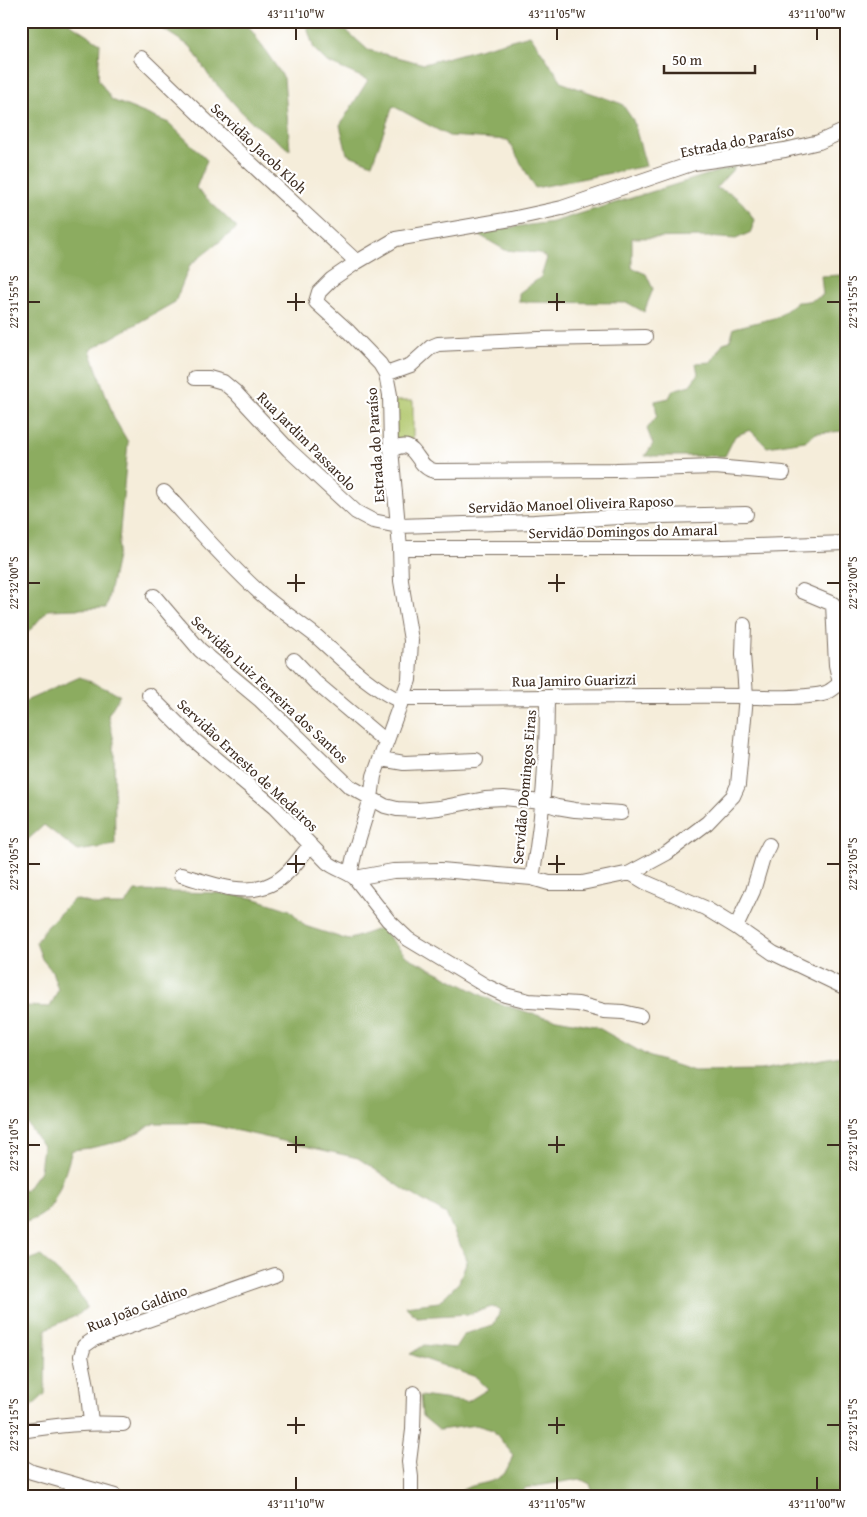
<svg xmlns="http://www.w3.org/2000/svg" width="867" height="1517" font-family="'Gentium Book Plus',serif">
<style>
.green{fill:#b1c76c;stroke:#767845}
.forest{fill:#8cac60;stroke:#646b3f}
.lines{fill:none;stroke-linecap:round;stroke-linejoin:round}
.minor-casing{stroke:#7c6e60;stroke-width:16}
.minor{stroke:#fff;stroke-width:14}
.ticks{fill:none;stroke:#3b2a1e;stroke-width:2}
.labels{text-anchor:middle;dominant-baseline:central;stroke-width:4.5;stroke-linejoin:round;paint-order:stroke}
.street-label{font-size:15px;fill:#3b2a1e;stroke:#fff}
.neatline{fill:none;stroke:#3b2a1e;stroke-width:2}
.ticks-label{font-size:12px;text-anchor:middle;fill:#3b2a1e}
</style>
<rect width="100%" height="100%" fill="#fff"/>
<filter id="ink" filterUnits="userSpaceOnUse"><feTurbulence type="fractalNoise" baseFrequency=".02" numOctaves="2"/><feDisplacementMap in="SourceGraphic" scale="10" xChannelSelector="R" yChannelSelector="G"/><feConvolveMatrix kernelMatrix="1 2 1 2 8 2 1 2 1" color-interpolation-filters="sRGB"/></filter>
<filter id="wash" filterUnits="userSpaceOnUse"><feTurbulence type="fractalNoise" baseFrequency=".0096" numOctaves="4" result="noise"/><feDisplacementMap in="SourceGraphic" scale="20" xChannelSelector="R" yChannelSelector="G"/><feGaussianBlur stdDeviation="1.12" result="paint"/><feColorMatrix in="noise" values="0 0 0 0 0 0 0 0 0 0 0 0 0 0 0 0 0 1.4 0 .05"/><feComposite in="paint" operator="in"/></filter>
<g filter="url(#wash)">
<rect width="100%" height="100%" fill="#f5edda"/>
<path class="green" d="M395 401H413V439H395Z"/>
<path class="forest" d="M21 21H66L100 43 98 79 112 100 169 123 207 160 196 188 237 228 190 265 175 302 90 350 114 418 128 442 118 552 106 608 48 610 21 640V593L26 584 21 578Z
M150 21H248L247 24 284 78 290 150 249 120 209 76 191 47Z
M305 21H336L368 50 424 64 530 35 563 83 622 104 633 120 646 166 535 188 508 140 449 136 393 106 372 164 347 154 340 125 368 80 327 62 314 49Z
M736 166 716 188C737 195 743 201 754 220L751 232 736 239 707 237 632 238V268L646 274 653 289 644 312 628 303 519 302V293L541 277 547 258 539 253 505 250 474 232 553 222Z
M842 275 846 283V431L816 433 805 441 767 447 750 430 735 436 725 456H645L653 444 647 429 657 416 655 401 669 398 673 390 690 385 698 374 696 363 711 362 723 343 730 341 734 328 778 317 797 302C806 302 815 300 823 295L821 276Z
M80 677 120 695 108 715 114 741 115 845 78 851 44 825 21 846V703Z
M135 891 218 893 253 898 290 910 305 926 348 940 381 928 406 956 497 1003 540 1016 595 1026 648 1056 694 1071 761 1070 846 1055V1496H594L590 1484 580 1479 525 1488 521 1496H456C467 1480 496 1488 507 1470 509 1466 511 1460 513 1455L493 1430 476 1425 439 1430 422 1416 420 1396 467 1402 488 1389 476 1377 410 1354 424 1345 455 1348 464 1334 493 1326 501 1310 492 1307 469 1314 417 1317 405 1306 439 1302 459 1282 467 1260 446 1214 405 1190 358 1158 203 1123H155L122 1141 90 1148 72 1150C68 1165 56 1207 43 1214 37 1219 28 1221 21 1224V1189L25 1191 40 1171 43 1146 21 1115V1004L24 1006 50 1007 58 990 52 971 42 959 36 943 45 928 74 899 97 905H125Z
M41 1256 75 1288 87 1307 78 1315 46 1329 45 1394 31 1407 21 1409V1370H24L30 1328 21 1321V1262Z"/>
</g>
<g filter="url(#ink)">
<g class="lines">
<defs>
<path id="minor" d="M141 58 230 144 357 262
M386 374 411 365 431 347 438 344 539 339 645 337
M195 378H209L223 382 235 392 289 450 356 512 373 521 398 526 431 525 534 522 619 517 746 514
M391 449C396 448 403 445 407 447 417 450 420 469 435 471L616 470 715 467 783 473
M164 492C195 526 225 561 259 592 277 608 297 621 316 636 343 660 367 685 400 701
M400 548H690L846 543
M802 591 833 604 836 665 840 683
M154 596 200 650 259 699 349 786 385 806 397 809 418 810 439 808 485 799 504 798 542 802 557 807 575 810 621 813
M294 660 315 682 386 742
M149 695 194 740 274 807 327 862C335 869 347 871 355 878L393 871 441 870 532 878 549 883H582L630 873 667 853 707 823 733 796 738 785 746 696 743 654 744 625
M402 698C517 698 631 695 746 696 763 698 809 698 826 693 833 690 839 683 846 680
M381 759 404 763 476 760
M630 873 645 882 705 908 736 927 773 953 846 988
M350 874 355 851 371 798 374 776 409 680 411 640 401 581 400 548 391 449 390 395 386 374 380 364 349 332 316 302 319 292 332 279 357 262 396 239 511 219 562 208 694 163 785 150 819 142 846 130
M181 875C218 885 257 904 289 871 297 863 303 853 311 845
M355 878 388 920 408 939 486 986 505 995 529 1001 578 1004 604 1011 623 1012 640 1016
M532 878C543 819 547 758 547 698
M736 927 753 891 763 857 769 845
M91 1422 87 1386 81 1356 84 1346 94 1339 275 1275
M21 1431C58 1425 86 1422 123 1424
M21 1466 32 1472 115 1496
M411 1496V1477L409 1462 413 1430 414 1393"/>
</defs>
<use href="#minor" class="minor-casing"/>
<use href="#minor" class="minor"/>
</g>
</g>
<path class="ticks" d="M296 28V40M557 28V40M817 28V40M296 293V311M557 293V311M28 302H40M287 302H305M548 302H565M827 302H840M296 574V592M557 574V592M28 583H40M287 583H305M548 583H565M827 583H840M296 855V873M557 855V873M28 864H40M287 864H305M548 864H565M827 864H840M296 1136V1153M557 1136V1153M28 1145H40M287 1145H305M548 1145H565M827 1145H840M296 1417V1434M557 1417V1434M28 1425H40M287 1425H305M548 1425H565M827 1425H840M296 1477V1490M557 1477V1490M817 1477V1490"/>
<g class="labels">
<g class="street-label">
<text transform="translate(737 141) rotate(-11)">Estrada do Paraíso</text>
<text transform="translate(259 148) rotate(43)">Servidão Jacob Kloh</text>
<text transform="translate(307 441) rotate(45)">Rua Jardim Passarolo</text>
<text transform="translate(375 445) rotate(-94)">Estrada do Paraíso</text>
<text transform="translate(571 504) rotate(-2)">Servidão Manoel Oliveira Raposo</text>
<text transform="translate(623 531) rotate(-1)">Servidão Domingos do Amaral</text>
<text transform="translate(574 680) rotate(-1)">Rua Jamiro Guarizzi</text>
<text transform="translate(270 689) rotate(43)">Servidão Luiz Ferreira dos Santos</text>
<text transform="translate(248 765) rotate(43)">Servidão Ernesto de Medeiros</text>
<text transform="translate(524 787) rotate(-85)">Servidão Domingos Eiras</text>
<text transform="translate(137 1308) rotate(-21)">Rua João Galdino</text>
</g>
</g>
<rect width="867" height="1517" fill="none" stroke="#fff" stroke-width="55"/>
<path d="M664 65v8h91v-8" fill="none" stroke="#3b2a1e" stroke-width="2.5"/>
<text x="672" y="65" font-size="15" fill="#3b2a1e" stroke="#ffffff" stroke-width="4" paint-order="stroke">50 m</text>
<rect x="28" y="28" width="812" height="1462" class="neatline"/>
<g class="ticks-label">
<text x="296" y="18">43°11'10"W</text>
<text x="557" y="18">43°11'05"W</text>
<text x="817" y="18">43°11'00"W</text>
<text transform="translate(14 302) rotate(-90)" y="4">22°31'55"S</text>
<text transform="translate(853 302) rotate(-90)" y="4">22°31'55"S</text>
<text transform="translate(14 583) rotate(-90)" y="4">22°32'00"S</text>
<text transform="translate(853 583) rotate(-90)" y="4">22°32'00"S</text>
<text transform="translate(14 864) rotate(-90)" y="4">22°32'05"S</text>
<text transform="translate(853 864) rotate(-90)" y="4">22°32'05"S</text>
<text transform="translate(14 1145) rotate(-90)" y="4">22°32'10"S</text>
<text transform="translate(853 1145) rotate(-90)" y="4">22°32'10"S</text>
<text transform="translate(14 1425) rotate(-90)" y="4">22°32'15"S</text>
<text transform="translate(853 1425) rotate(-90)" y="4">22°32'15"S</text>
<text x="296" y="1508">43°11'10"W</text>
<text x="557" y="1508">43°11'05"W</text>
<text x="817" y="1508">43°11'00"W</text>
</g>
</svg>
